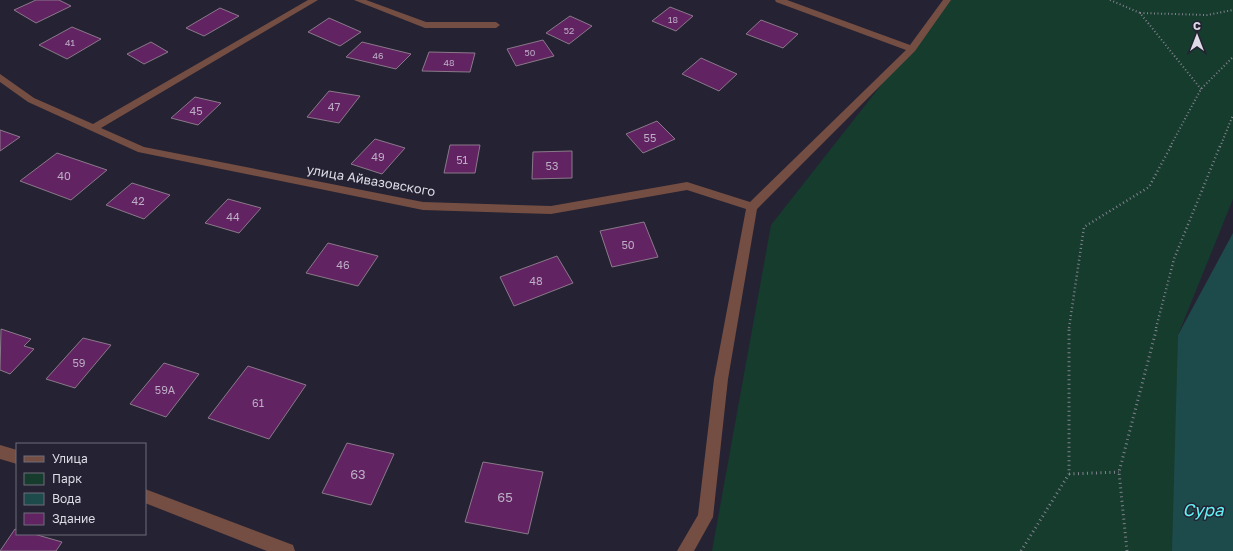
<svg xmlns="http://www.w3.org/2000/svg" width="1233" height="551" font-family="'Golos Text',sans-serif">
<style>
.green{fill:#153c2d}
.water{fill:#1d4a4b}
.building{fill:#612362;stroke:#8a7989}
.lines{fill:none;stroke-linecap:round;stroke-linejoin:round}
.path-far2{stroke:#83828f;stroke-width:2;stroke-dasharray:1 2.5;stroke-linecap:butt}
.path-far1{stroke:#83828f;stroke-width:2.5;stroke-dasharray:1 3;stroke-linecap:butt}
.path{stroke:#83828f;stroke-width:3;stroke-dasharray:1 3.5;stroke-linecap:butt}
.street{fill:#754e43;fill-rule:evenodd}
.labels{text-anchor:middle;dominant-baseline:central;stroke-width:3;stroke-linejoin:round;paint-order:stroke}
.far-number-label{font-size:9px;fill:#bdadc5}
.number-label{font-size:11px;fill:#bdadc5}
.street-label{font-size:13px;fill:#dcdbe6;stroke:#252333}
.near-number-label{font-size:13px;fill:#bdadc5}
.near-water-label{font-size:17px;font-style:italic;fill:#61f1f2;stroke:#252333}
</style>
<rect width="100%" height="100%" fill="#252333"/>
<path class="green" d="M948 0H1233V199L1178 335 1189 551H712L771 225Z"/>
<path class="water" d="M1233 233V551H1172L1178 335Z"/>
<path class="building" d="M36 0H59L71 6 36 23 14 10Z
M670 7 693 16 676 31 652 21Z
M220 8 239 16 204 36 186 28Z
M570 16 592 26 569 44 546 33Z
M329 18 361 32 340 46 308 32Z
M761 20 798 34 783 48 746 34Z
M72 27 101 39 67 59 39 45Z
M543 40 554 56 516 66 507 49Z
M151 42 168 52 144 64 127 54Z
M362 42 411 54 396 69 346 57Z
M429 52 475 53 470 72 422 71Z
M701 58 737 74 719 91 682 74Z
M329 91 360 96 339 123 307 117Z
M195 97 221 103 198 125 171 118Z
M657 121 675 139 643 153 626 134Z
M0 130 20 137 0 151Z
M375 139 405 148 382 174 351 164Z
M450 145H480L475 173H444Z
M572 151V178L532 179 533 152Z
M57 153 107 170 71 200 20 181Z
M132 183 170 195 144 219 106 205Z
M228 199 261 208 239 233 205 223Z
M644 222 658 257 612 267 600 231Z
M328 243 378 256 358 286 306 273Z
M557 256 573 283 514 306 500 277Z
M1 329 31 339 24 346 34 349 10 374 0 370Z
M83 338 111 345 75 388 46 379Z
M164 363 199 374 166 417 130 404Z
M248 366 306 385 269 439 208 418Z
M347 443 394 454 371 505 322 493Z
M483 462 543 472 528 534 465 522Z
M15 529 17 530V534H34L62 542 56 551H0Z"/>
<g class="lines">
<path class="path-far2" d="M1110 0 1140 13 1201 89
M1140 13 1207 15 1233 10
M1170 147 1201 89 1233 57
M1220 147 1233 115"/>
<path class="path-far1" d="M1069 328 1084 227 1149 187 1171 146
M1156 328 1174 259 1220 146"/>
<path class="path" d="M1069 474 1119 472
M1021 551 1069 474V327
M1127 551 1119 472 1157 327"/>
<path class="street" d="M308 0H318L101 128 144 147 423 202 551 206 687 182 750 202 906 50 776 2 775 0H787L910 45 943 0H951L915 51 757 209 728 379 713 517 694 551H677L698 515 714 379 746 209 687 190 551 214 423 210 138 152 28 102 0 82V74L34 98 93 124Z
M354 0H366L426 22H496L500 25 496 28H425Z
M0 445 17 450V464L0 459Z
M145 489 293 545 295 551H267L145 503Z"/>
</g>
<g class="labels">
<g class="far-number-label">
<text x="673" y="19">18</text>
<text x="569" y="30">52</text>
<text x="70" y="42">41</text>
<text x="530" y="52">50</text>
<text x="378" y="55">46</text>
<text x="449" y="62">48</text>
</g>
<g class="number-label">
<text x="334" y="106">47</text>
<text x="196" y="110">45</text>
<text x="650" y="137">55</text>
<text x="378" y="156">49</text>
<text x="462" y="159">51</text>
<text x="552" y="165">53</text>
<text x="64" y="175">40</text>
<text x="138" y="200">42</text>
<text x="233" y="216">44</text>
<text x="628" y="244">50</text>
<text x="343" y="264">46</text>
<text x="536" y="280">48</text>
<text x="79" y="362">59</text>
<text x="165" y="389">59А</text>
<text x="258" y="402">61</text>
</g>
<g class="street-label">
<text transform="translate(371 180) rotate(10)">улица Айвазовского</text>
</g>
<g class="near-number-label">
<text x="358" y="474">63</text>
<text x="505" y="497">65</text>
</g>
<g class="near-water-label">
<text x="1203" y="509">Сура</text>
</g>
</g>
<rect x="16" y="443" width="130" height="92" fill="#252333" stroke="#6e6d7b"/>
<rect x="24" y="456" width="20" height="6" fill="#754e43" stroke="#6e6d7b"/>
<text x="52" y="463" font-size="12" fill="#dcdbe6">Улица</text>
<rect x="24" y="473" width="20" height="12" fill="#153c2d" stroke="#6e6d7b"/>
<text x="52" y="483" font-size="12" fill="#dcdbe6">Парк</text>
<rect x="24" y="493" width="20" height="12" fill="#1d4a4b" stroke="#6e6d7b"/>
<text x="52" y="503" font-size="12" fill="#dcdbe6">Вода</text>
<rect x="24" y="513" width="20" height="12" fill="#612362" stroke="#6e6d7b"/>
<text x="52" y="523" font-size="12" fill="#dcdbe6">Здание</text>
<g transform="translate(1197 36)" stroke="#252333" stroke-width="3" paint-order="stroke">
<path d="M0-3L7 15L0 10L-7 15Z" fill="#dcdbe6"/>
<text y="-6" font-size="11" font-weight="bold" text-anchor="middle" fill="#dcdbe6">С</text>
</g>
</svg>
